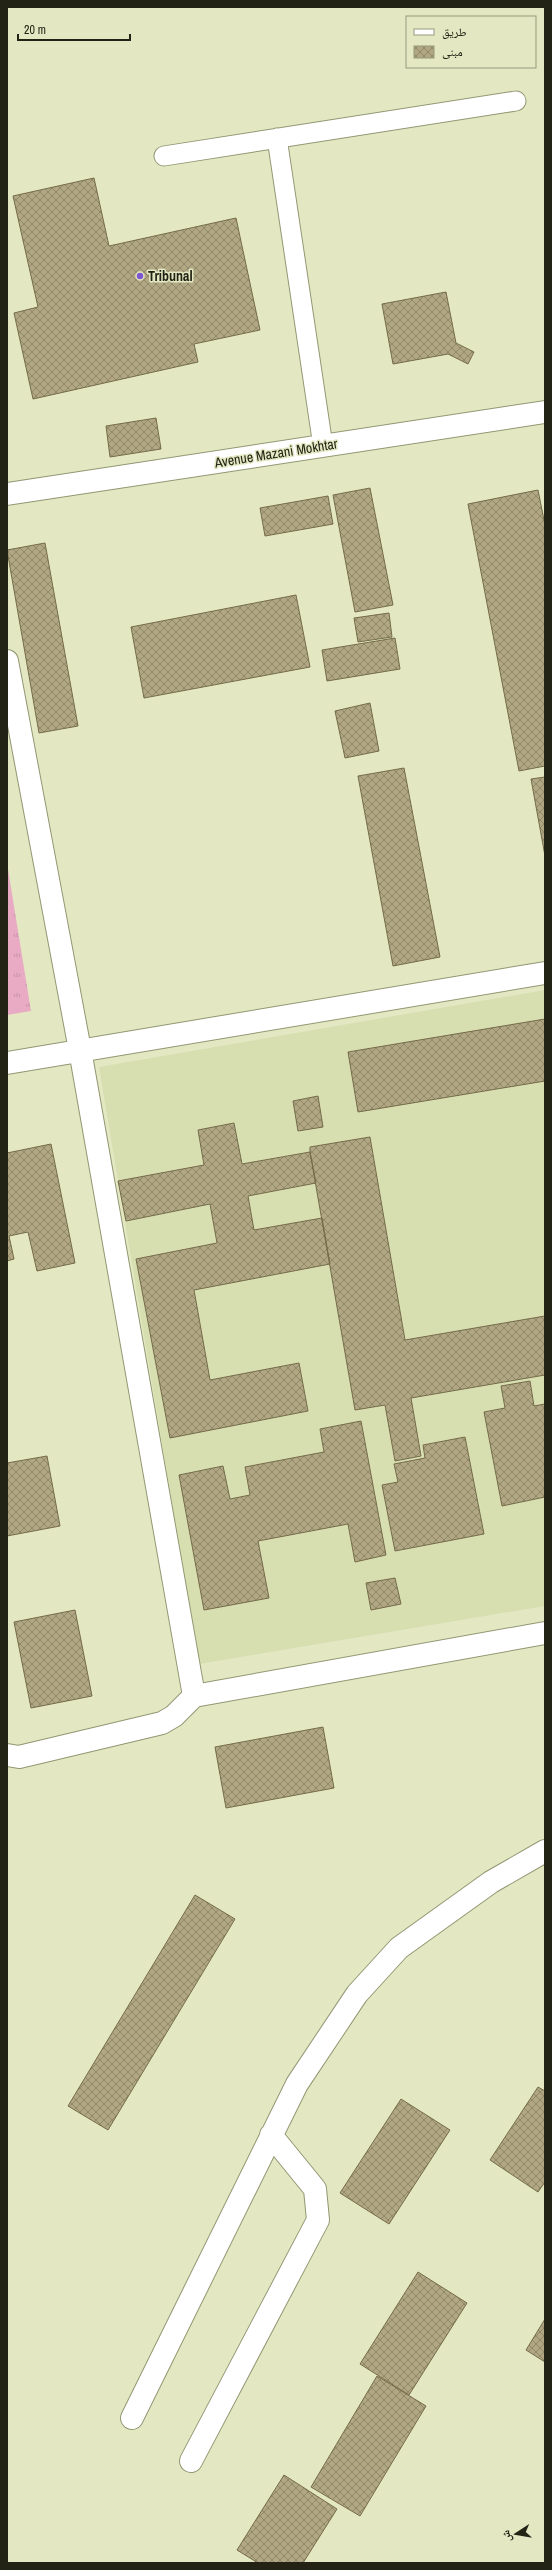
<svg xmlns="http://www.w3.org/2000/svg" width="552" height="2570" font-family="'Archivo Narrow','Noto Naskh Arabic',sans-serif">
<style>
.built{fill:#d7deb0}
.park{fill:url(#park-tufts)}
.building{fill:url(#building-cross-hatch);stroke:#756b4a}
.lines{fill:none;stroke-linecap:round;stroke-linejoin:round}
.service-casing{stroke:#929773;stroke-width:21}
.minor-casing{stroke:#929773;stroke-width:24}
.service{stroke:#fff;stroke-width:19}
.minor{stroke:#fff;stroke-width:22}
.poi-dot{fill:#7c57d0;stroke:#e3e8c2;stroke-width:1.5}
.labels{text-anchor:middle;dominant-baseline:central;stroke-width:3;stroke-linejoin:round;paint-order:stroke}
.poi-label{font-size:14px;font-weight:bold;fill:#222315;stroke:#e3e8c2;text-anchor:start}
.street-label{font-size:14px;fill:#222315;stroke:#e3e8c2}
</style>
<defs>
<pattern id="park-tufts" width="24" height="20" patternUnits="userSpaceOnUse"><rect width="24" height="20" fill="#e8abc3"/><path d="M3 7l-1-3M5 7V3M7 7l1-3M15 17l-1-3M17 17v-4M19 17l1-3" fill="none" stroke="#c793a7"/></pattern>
<pattern id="building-cross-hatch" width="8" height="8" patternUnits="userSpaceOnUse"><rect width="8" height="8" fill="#b1a783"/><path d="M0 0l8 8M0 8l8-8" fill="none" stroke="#90886a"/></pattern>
</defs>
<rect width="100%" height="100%" fill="#e3e8c2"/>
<path class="built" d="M545 990V1606L199 1664 99 1067Z"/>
<path class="park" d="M7 863 31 1011 7 1015Z"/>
<path class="building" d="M94 178 109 246 236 218 260 330 194 344 198 362 33 399 14 313 38 307 13 196Z
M446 292 456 343 474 352 468 364 448 354 393 364 382 304Z
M156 418 161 449 110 457 106 426Z
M370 488 393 605 355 612 333 495Z
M538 490 545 525V766L519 771 468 504Z
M328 496 333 524 265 536 260 508Z
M45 543 78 726 39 733 7 550Z
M296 595 310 667 144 698 131 627Z
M389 613 392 637 358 642 354 618Z
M395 638 400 669 327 681 322 650Z
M370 703 379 751 345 758 335 711Z
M404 768 440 957 393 966 358 776Z
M545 777V856L531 779Z
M545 1019V1081L358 1112 348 1052Z
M318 1096 323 1127 298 1131 293 1101Z
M234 1123 242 1164 310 1152 316 1183 248 1196 254 1230 322 1218 330 1264 194 1290 210 1380 299 1363 308 1411 170 1438 136 1259 217 1243 210 1204 126 1221 118 1181 204 1165 198 1130Z
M370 1137 405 1340 545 1316V1375L411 1398 421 1456 395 1461 385 1405 355 1410 310 1152V1147Z
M51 1144 75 1263 37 1271 28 1232 9 1236 14 1259 7 1261V1153Z
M530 1381 534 1406 545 1404V1497L502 1506 484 1412 505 1408 501 1386Z
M361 1421 386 1555 355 1562 348 1524 258 1541 269 1598 204 1610 179 1475 223 1466 230 1499 250 1495 245 1467 324 1452 320 1429Z
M465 1437 484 1534 395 1551 382 1485 398 1482 394 1464 425 1458 423 1445Z
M47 1456 60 1526 7 1536V1463Z
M395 1578 401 1604 371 1610 366 1583Z
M75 1610 92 1696 31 1708 14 1622Z
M323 1727 334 1788 226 1808 215 1747Z
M195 1895 235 1919 108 2130 68 2106Z
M538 2087 545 2091V2182L538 2192 490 2160Z
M401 2099 450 2130 389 2224 340 2193Z
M418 2272 467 2303 409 2395 360 2364Z
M545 2319V2362L526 2350Z
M377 2376 426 2406 360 2516 311 2487Z
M284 2475 337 2509 303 2563H258L237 2550Z"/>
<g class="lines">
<defs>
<path id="service" d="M277 138 323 446
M164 156 516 101"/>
<path id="minor" d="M7 494 545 412
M7 661 80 1050 194 1696 545 1633
M7 1063 545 973
M7 1755 19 1757 162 1723 174 1716 194 1696
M132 2418 297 2084 357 1994 399 1948 491 1882 545 1851
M191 2461 318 2220 315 2189 271 2135"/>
</defs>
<use href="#service" class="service-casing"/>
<use href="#minor" class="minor-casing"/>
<use href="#service" class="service"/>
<use href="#minor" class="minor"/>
</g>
<circle class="poi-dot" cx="140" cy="276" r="4"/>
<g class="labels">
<g class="poi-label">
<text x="148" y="276">Tribunal</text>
</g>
<g class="street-label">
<text transform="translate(276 453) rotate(-9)">Avenue Mazani Mokhtar</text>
</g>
</g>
<rect width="552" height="2570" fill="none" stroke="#222315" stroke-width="16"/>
<rect x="406" y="16" width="130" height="52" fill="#e3e8c2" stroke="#96997d"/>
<rect x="414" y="29" width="20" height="6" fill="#ffffff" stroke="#96997d"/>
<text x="442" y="36" font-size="12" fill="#222315">طريق</text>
<rect x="414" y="46" width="20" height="12" fill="url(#building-cross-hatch)" stroke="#96997d"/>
<text x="442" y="56" font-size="12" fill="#222315">مبنى</text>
<g transform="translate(516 2534) rotate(258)" stroke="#e3e8c2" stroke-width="3" paint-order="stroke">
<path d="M0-3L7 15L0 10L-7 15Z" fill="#222315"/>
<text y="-6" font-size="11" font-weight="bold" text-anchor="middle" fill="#222315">ش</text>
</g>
<path d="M18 34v6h112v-6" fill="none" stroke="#222315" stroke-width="2"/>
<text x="24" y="34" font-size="12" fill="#222315" stroke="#e3e8c2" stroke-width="3" paint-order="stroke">20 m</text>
</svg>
